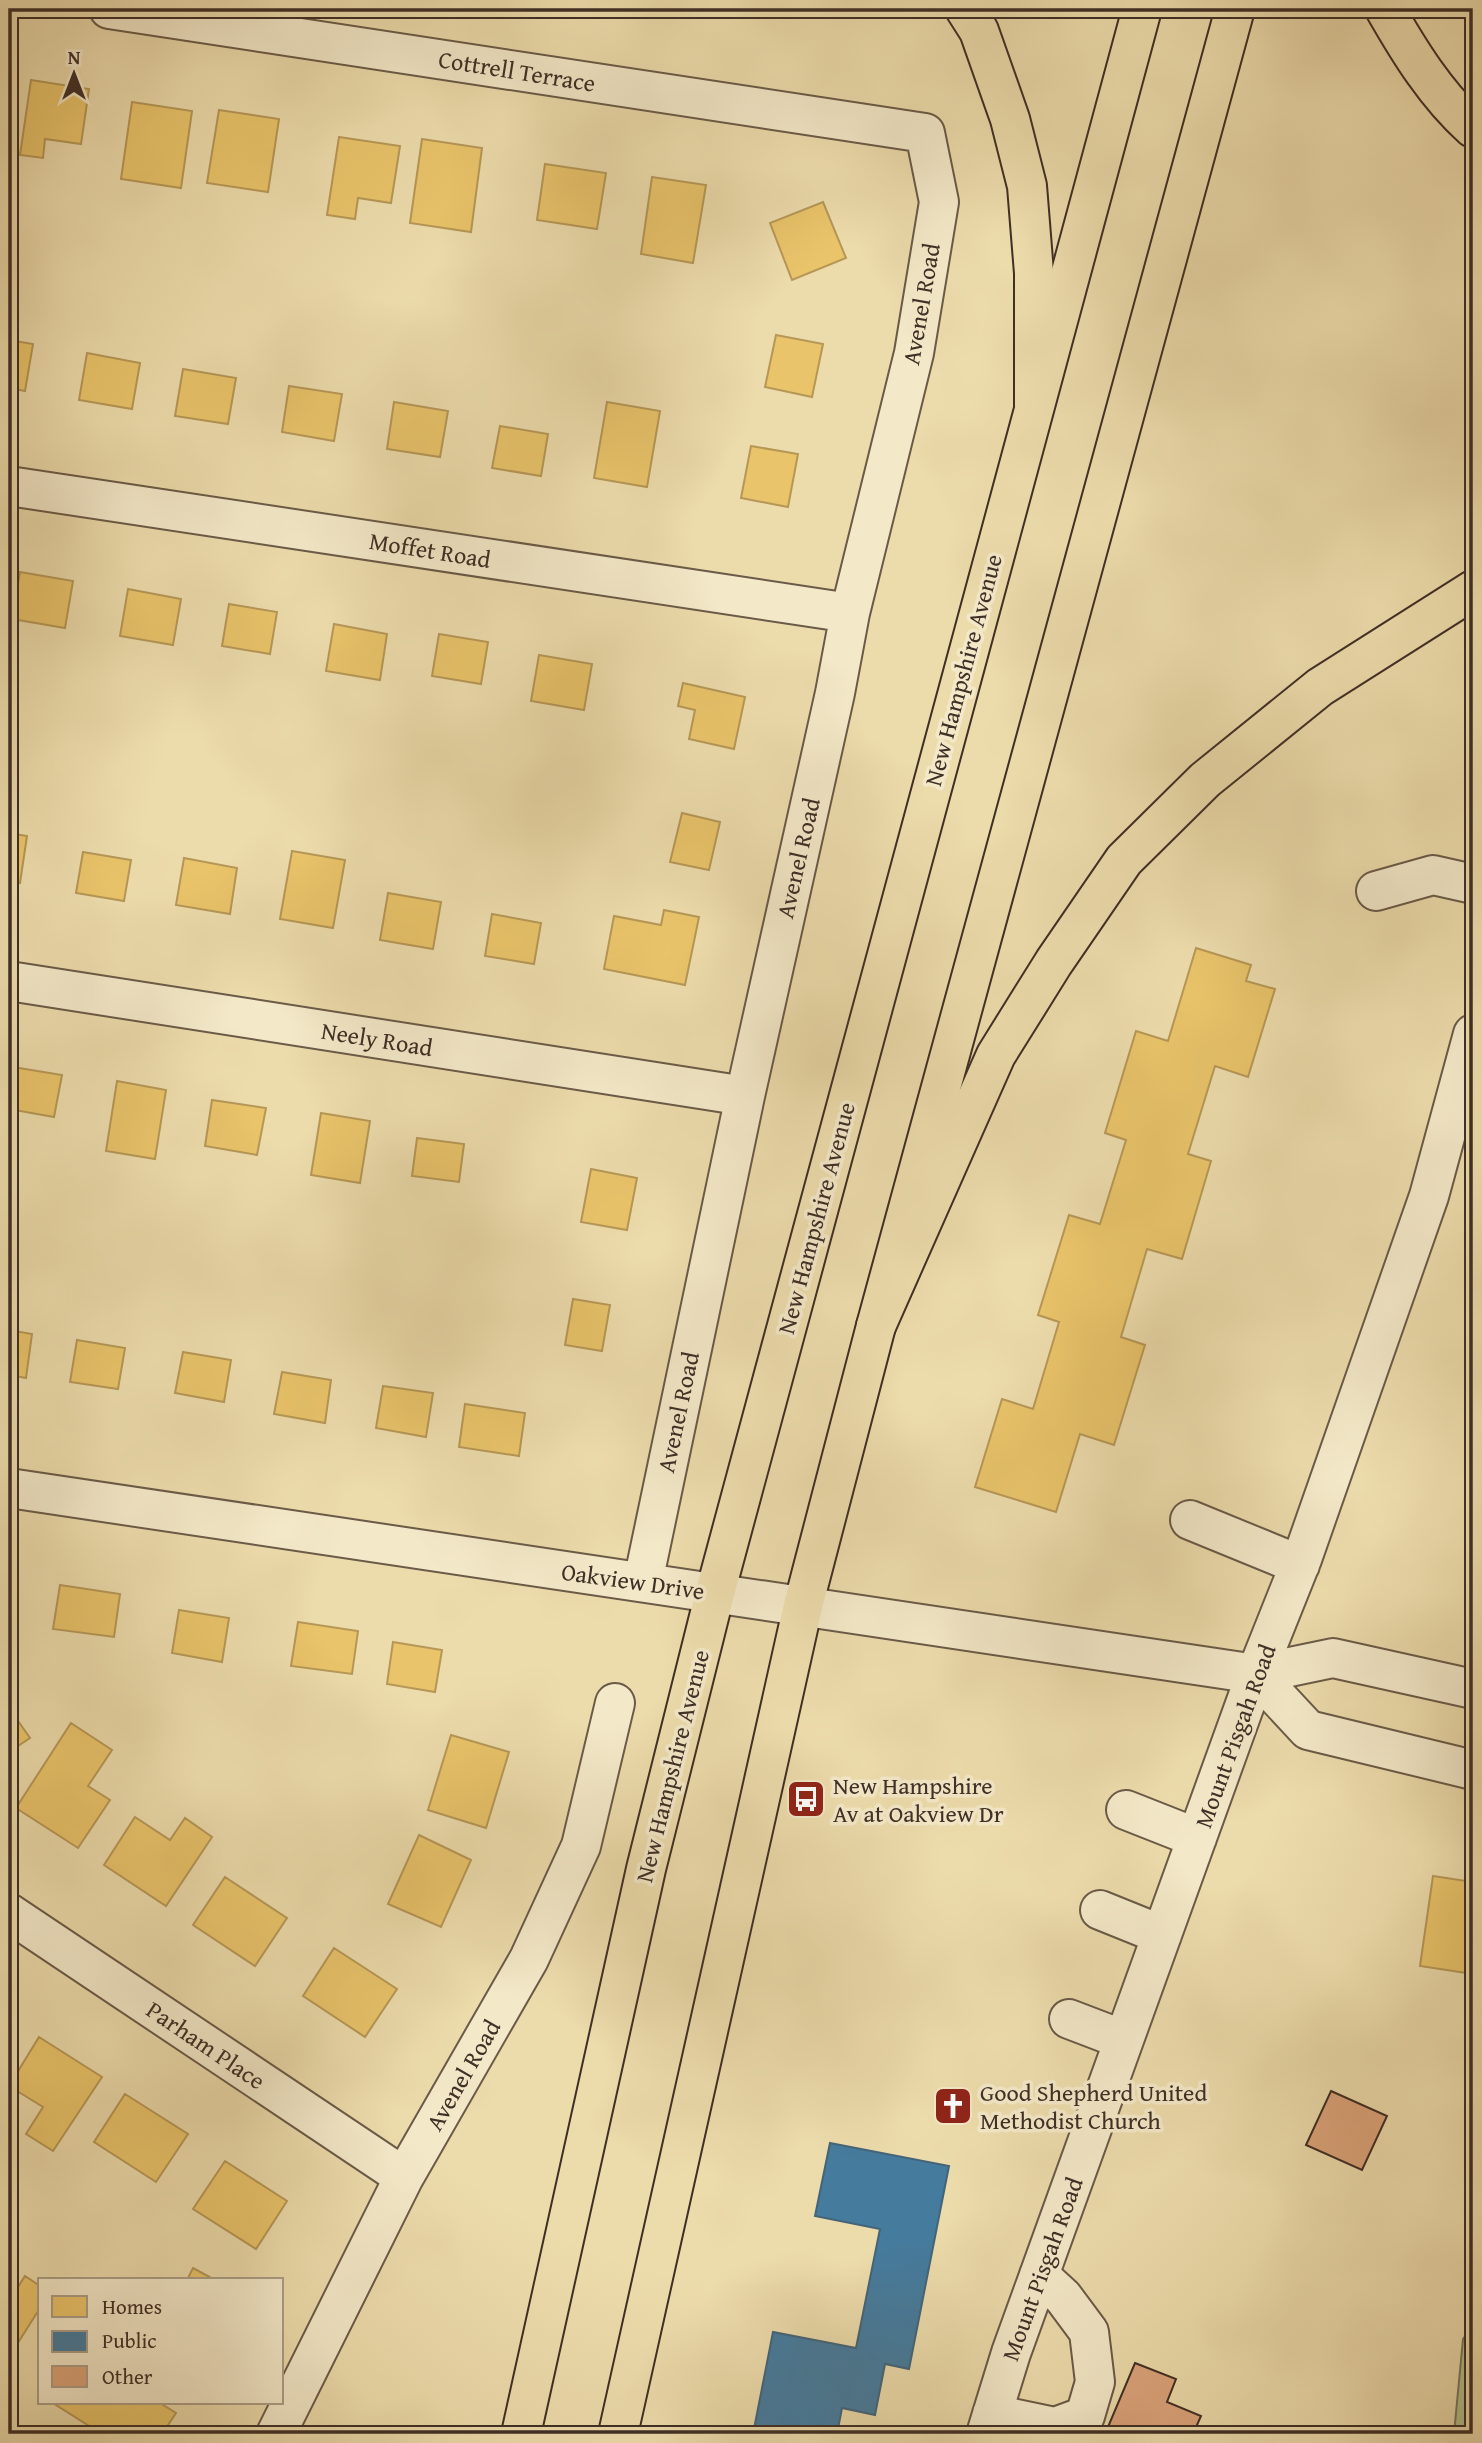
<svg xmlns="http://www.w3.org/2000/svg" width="1482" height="2443" font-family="'Gentium Book Plus',serif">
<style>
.green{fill:#b3c18d;stroke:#79785a;stroke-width:2}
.homes{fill:#e9c46a;stroke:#b69756;stroke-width:2}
.public{fill:#457b9d;stroke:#436479;stroke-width:2}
.building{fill:#dba37a;stroke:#3f2f26;stroke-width:2}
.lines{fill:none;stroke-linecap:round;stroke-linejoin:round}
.minor-casing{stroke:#6a5a47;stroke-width:42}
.major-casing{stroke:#3f2f26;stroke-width:42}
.highway-casing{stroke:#3f2f26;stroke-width:42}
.minor{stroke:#f3e8c8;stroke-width:38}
.major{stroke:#ecdbab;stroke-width:38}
.highway{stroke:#ecdbab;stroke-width:38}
.labels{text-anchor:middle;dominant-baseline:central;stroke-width:7;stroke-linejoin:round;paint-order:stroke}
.street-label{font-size:24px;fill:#3f2f26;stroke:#f3e8c8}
.poi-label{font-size:24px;fill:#3f2f26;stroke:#f3e8c8;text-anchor:start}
</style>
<rect width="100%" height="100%" fill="#ecdbab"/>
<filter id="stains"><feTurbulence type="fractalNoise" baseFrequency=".00286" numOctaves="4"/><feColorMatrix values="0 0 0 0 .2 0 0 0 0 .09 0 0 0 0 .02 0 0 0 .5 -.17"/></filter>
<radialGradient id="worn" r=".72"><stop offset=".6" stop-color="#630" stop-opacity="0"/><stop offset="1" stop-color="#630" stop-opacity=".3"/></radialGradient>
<path class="green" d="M1473 2325V2434H1454L1463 2339Z"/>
<path class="homes" d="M31 80 89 89 81 144 45 139 43 158 20 155Z
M132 102 192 111 181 188 121 179Z
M219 110 279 119 268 192 207 183Z
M339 137 400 146 391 203 358 198 355 219 327 215Z
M422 139 482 148 471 232 410 223Z
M545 164 606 173 597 229 537 220Z
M652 177 706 185 693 263 641 254Z
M823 202 846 258 792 280 770 223Z
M776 335 823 344 812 397 765 387Z
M9 340 33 344 25 391 9 388Z
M87 353 140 363 132 409 79 400Z
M183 369 236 378 228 424 175 416Z
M289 386 342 394 334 441 282 432Z
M394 402 448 411 440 457 387 449Z
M607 402 660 411 647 487 594 478Z
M500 426 548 434 541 476 492 468Z
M751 446 798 454 788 507 741 498Z
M20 572 73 581 65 628 12 619Z
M128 589 181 599 173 645 120 636Z
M229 604 277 612 270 654 222 646Z
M334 624 387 634 380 680 326 671Z
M439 634 488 642 481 684 432 676Z
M539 655 592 664 584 710 531 701Z
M683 683 745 697 734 749 689 739 695 710 678 706Z
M682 813 720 822 709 870 670 862Z
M9 833 27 836 20 883 9 881Z
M292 851 345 860 333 928 280 919Z
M83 852 131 860 124 901 76 893Z
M184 858 237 868 230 914 176 905Z
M388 893 441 902 433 949 380 940Z
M664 910 699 917 685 985 604 969 614 916 661 925Z
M492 914 541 923 534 964 485 956Z
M1196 948 1251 965 1246 981 1275 989 1248 1077 1215 1066 1188 1154 1211 1161 1182 1259 1147 1249 1121 1337 1145 1345 1114 1445 1080 1434 1056 1512 975 1487 1002 1399 1033 1409 1059 1322 1038 1315 1069 1215 1100 1224 1126 1140 1105 1133 1136 1031 1168 1041Z
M13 1067 62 1075 54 1117 9 1109Z
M117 1081 166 1090 155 1159 106 1151Z
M212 1100 266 1108 257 1155 205 1146Z
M321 1113 370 1121 360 1183 311 1175Z
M417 1138 464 1144 459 1182 412 1176Z
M591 1169 637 1178 627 1230 581 1222Z
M573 1299 610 1305 602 1351 565 1345Z
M9 1330 32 1334 26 1378 9 1375Z
M77 1340 125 1348 118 1389 70 1382Z
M183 1352 231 1360 224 1402 175 1393Z
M282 1372 331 1380 325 1423 274 1414Z
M383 1386 433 1393 426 1437 376 1428Z
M465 1404 525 1413 519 1456 459 1447Z
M60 1585 120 1594 114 1637 53 1629Z
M179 1610 229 1618 222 1662 172 1653Z
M298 1622 358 1631 352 1674 291 1666Z
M393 1642 442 1650 435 1692 387 1684Z
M9 1708 30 1738 9 1752Z
M71 1723 112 1750 88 1786 110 1800 78 1848 16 1808Z
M451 1735 509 1752 486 1828 428 1810Z
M135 1817 170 1840 185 1818 212 1837 166 1906 104 1865Z
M419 1835 471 1860 441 1927 388 1904Z
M1433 1876 1473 1882V1974L1420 1966Z
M225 1877 287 1918 255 1966 193 1925Z
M334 1948 397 1989 365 2037 303 1996Z
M39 2037 102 2077 53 2151 26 2134 43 2107 9 2086Z
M125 2094 188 2134 156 2182 94 2142Z
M225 2161 287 2201 256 2249 193 2209Z
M193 2268 215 2280H187Z
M25 2276 40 2286V2308L9 2357V2301Z
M58 2403H160L176 2413 162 2434H102L56 2405Z"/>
<path class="public" d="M830 2143 949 2166 909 2369 885 2364 875 2415 842 2408 837 2434H753L773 2332 856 2348 880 2229 815 2216Z"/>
<path class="building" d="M1331 2091 1387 2116 1362 2170 1306 2145Z
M1135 2363 1176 2379 1167 2402 1201 2416 1193 2434H1105Z"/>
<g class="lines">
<defs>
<path id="minor" d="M109 9 925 133 939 202 914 353 850 613 835 693 745 1096 643 1582
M9 486 850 613
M1376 891 1433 875 1473 884
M9 981 745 1096
M9 1488 1256 1674 1333 1658 1473 1689
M1190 1520 1300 1565
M1256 1674 1308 1730 1473 1770
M1126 1810 1197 1838
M1100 1910 1162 1935
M9 1913 404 2177
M1069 2019 1124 2040
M992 2414 1055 2427 1085 2416 1095 2382 1089 2332 1063 2297 1039 2275
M276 2434 404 2177 529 1959 581 1846 615 1703
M986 2434 1011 2353 1256 1674 1302 1559 1429 1196 1473 1034"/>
<path id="major" d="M521 2434 646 1869 715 1593 1142 9
M618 2434 803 1606 876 1326 1235 9"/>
<path id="highway" d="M965 9 979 31 1010 119 1027 186 1034 273V405
M1385 9C1409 51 1436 95 1473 128
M876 1326 996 1055 1054 962 1124 860 1205 780 1320 687 1473 590"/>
</defs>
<use href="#minor" class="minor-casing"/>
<use href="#major" class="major-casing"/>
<use href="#highway" class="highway-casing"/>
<use href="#minor" class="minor"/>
<use href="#major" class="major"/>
<use href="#highway" class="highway"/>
</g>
<defs>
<symbol id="bus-square" viewBox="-11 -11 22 22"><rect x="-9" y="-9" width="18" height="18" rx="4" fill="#8f2418" stroke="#f3e8c8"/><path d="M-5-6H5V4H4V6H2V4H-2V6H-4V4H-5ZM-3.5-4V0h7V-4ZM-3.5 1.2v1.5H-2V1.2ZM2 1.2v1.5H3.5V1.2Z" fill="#fff"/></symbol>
<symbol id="church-square" viewBox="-11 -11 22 22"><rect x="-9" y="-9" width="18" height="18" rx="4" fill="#8f2418" stroke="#f3e8c8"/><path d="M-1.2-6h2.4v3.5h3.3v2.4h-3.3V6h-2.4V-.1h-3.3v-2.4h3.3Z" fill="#fff"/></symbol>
</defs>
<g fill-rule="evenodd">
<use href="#bus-square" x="784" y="1777" width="44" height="44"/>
<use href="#church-square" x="931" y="2084" width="44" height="44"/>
</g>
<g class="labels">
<g class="street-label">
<text transform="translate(517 71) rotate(9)">Cottrell Terrace</text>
<text transform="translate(921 304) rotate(-80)">Avenel Road</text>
<text transform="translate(430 550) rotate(9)">Moffet Road</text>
<text transform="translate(963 670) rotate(-75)">New Hampshire Avenue</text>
<text transform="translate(798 858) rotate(-77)">Avenel Road</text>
<text transform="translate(377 1039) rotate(9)">Neely Road</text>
<text transform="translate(816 1218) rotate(-75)">New Hampshire Avenue</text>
<text transform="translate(678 1412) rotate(-78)">Avenel Road</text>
<text transform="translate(633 1581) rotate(8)">Oakview Drive</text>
<text transform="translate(1235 1736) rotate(-70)">Mount Pisgah Road</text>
<text transform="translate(672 1766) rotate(-76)">New Hampshire Avenue</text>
<text transform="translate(206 2045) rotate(34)">Parham Place</text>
<text transform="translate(463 2075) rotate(-60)">Avenel Road</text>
<text transform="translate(1042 2269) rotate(-70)">Mount Pisgah Road</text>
</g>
<g class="poi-label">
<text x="833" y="1785">New Hampshire<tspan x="833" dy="28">Av at Oakview Dr</tspan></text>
<text x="980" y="2092">Good Shepherd United<tspan x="980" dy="28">Methodist Church</tspan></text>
</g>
</g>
<rect width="1482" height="2443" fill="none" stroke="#ecdbab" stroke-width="35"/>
<rect x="10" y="10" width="1461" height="2422" fill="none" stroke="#3f2f26" stroke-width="3.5"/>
<rect x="18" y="18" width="1447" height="2408" fill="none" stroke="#3f2f26" stroke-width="2"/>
<rect x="38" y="2278" width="245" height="126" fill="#f3e8c8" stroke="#ab9e87" stroke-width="2"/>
<rect x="52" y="2296" width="35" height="21" fill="#e9c46a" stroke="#ab9e87" stroke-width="2"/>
<text x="102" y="2314" font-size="21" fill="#3f2f26">Homes</text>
<rect x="52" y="2331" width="35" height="21" fill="#457b9d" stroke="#ab9e87" stroke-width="2"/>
<text x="102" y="2348" font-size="21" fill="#3f2f26">Public</text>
<rect x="52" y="2366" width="35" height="21" fill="#dba37a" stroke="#ab9e87" stroke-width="2"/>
<text x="102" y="2384" font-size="21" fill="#3f2f26">Other</text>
<g transform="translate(74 74)" stroke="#f3e8c8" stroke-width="5" paint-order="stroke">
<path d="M0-5L12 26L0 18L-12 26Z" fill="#3f2f26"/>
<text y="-10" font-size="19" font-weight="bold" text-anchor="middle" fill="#3f2f26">N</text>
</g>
<rect width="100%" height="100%" filter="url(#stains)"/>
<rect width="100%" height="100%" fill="url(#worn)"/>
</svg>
